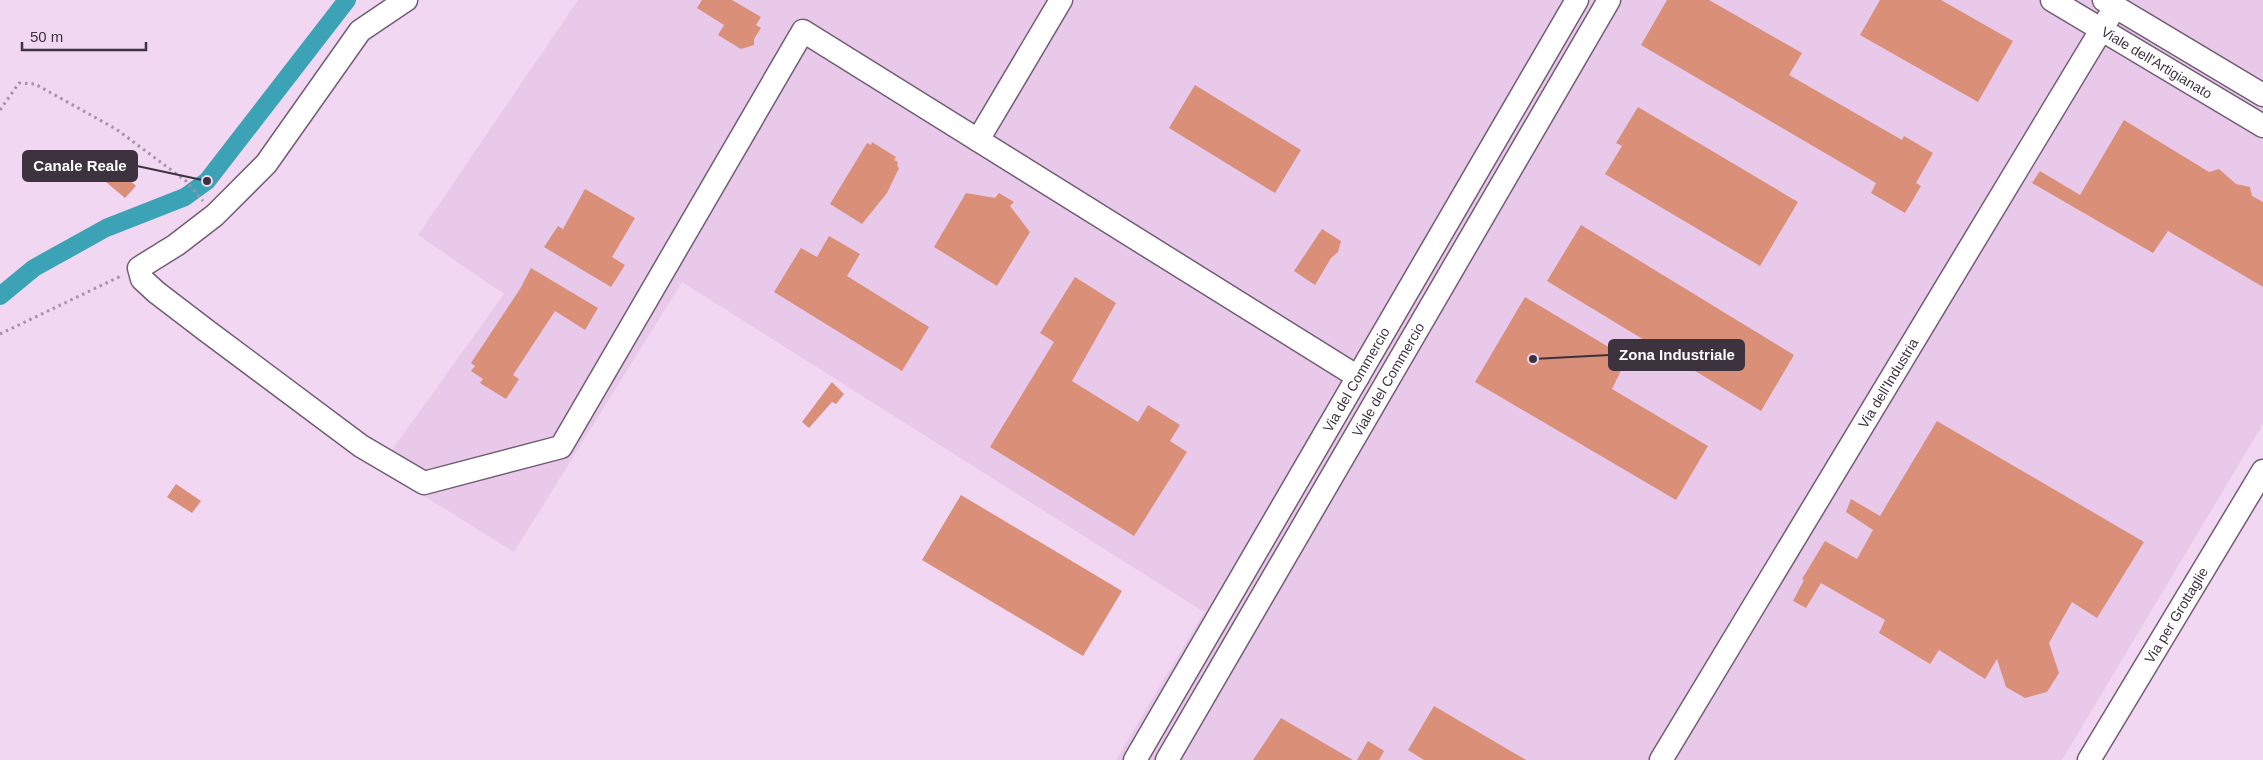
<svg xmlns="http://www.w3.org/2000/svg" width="2263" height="760" font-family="Arial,sans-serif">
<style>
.built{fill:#e8c9ea}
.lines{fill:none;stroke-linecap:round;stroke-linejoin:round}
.canal{stroke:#3ca3b6;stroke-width:18}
.building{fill:#da8f79}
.minor-casing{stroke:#735d75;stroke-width:25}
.path{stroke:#a491a5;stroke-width:3;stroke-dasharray:2.5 4;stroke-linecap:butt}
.minor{stroke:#fff;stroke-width:22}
.labels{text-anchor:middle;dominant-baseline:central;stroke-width:4.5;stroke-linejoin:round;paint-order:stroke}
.street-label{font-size:14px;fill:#3d333e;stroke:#f1d7f2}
.leader{fill:none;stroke:#3d333e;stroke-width:2}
.callout-dot{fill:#3d333e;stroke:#f1d7f2;stroke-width:2}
.callout{fill:#3d333e;stroke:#3d333e;stroke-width:2}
.callout-label{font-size:15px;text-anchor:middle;font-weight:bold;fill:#fff}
</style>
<rect width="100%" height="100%" fill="#f1d7f2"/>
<path class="built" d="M578 0H2263V424L2062 760H1116L1204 612 682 282 514 552 379 468 504 294 418 235Z"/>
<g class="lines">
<path class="canal" d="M0 296 34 268 106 228 185 197 207 181 347 0"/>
</g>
<path class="building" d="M702 0H732L761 17 756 25 761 28 754 39V45L741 49 718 35 724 25 697 8Z
M1667 0H1709L1802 53 1789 75 1902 140 1904 136 1933 153 1916 183 1921 186 1905 213 1871 193 1876 183 1641 45Z
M1880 0H1941L2013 41 1978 102 1860 35Z
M1195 85 1301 150 1275 193 1169 128Z
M1638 107 1798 202 1760 266 1605 174 1622 146 1616 143Z
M2124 120 2209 172 2219 169 2236 184 2250 187 2252 196 2263 202V287L2168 231 2153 253 2032 183 2040 171 2080 195Z
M872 142 896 157 894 160 898 162 897 166 899 168 887 193 862 224 830 204 867 143 871 145Z
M109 162 136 186 125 198 106 182 109 179 101 172Z
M585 189 635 218 612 257 625 265 611 287 544 247 558 226 563 229Z
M966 193 995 198 999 193 1014 202 1010 206 1030 232 997 286 934 247Z
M1581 225 1794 355 1761 411 1547 281Z
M1322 229 1341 241 1338 252 1331 258 1315 285 1294 271Z
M829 236 860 254 847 276 929 327 902 371 774 292 801 248 817 257Z
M531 268 598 308 585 330 555 311 513 375 519 379 506 399 480 383 483 379 471 371 475 366 471 363 520 289Z
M1075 277 1116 303 1072 381 1138 422 1148 405 1180 425 1170 441 1187 452 1134 536 990 447 1054 342 1040 333Z
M1525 297 1627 358 1612 389 1708 446 1676 500 1475 382Z
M832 382 844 394 836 404 832 402 809 428 802 422Z
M1937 421 2144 542 2097 618 2072 602 2049 643 2059 673 2047 692 2025 698 2006 687 1997 659 1985 679 1939 650 1930 664 1879 633 1885 620 1821 583 1806 608 1793 601 1804 580 1802 579 1825 541 1857 559 1873 530 1846 512 1851 499 1880 516Z
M176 484 201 501 192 513 167 497Z
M961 495 1122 591 1083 656 922 560Z
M1434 706 1526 760H1424L1408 750Z
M1281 718 1353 760H1253Z
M1368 741 1384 751 1379 760H1357Z"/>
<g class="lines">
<defs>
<g id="minor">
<path d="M406 0 360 31 266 164 215 215 176 245 139 268 142 279 156 292 207 331 361 446 424 483 561 447 803 31 1358 377"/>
<path id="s1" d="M2052 0 2263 126"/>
<path d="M2104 0 2263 95"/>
<path d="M978 140 1061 0"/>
<path id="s2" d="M1135 760 1577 0"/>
<path id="s3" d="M1167 760 1609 0"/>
<path id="s4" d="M1661 760 2115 7"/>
<path id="s5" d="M2089 760 2263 471"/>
</g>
</defs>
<use href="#minor" class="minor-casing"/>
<path class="path" d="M0 110 19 83 35 84 116 129 186 181 203 201
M0 334 123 275"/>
<use href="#minor" class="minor"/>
</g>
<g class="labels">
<g class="street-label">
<text stroke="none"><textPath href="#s1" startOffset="122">Viale dell'Artigianato</textPath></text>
<text stroke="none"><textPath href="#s2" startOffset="440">Via del Commercio</textPath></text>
<text stroke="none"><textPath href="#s3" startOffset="440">Viale del Commercio</textPath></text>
<text stroke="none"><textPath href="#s4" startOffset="440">Via dell'Industria</textPath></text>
<text stroke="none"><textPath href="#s5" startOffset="169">Via per Grottaglie</textPath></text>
</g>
</g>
<path class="leader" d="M207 181L137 166M1533 359L1609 355"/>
<g class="callout-dot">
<circle cx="207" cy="181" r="5"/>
<circle cx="1533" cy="359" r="5"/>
</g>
<g class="callout">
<rect x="23" y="151" width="114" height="30" rx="5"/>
<rect x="1609" y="340" width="135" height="30" rx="5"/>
</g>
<g class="callout-label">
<text x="80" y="171">Canale Reale</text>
<text x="1677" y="360">Zona Industriale</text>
</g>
<path d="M22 42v8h124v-8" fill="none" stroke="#3d333e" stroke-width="2.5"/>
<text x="30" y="42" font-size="15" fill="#3d333e" stroke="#f1d7f2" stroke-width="4" paint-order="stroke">50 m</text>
</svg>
